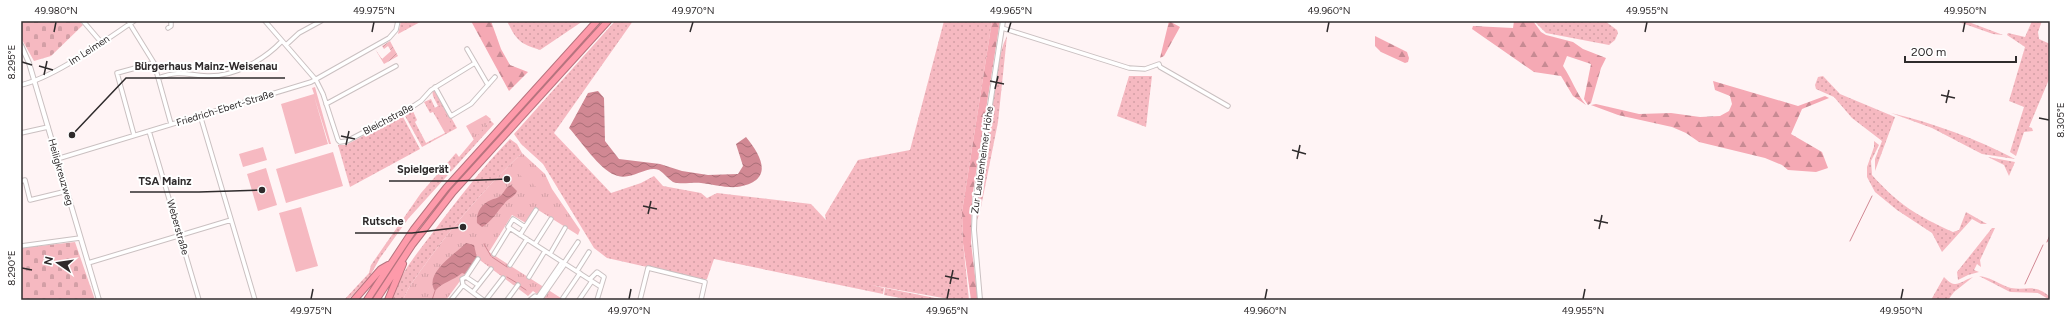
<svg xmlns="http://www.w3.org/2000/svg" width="2071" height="321" font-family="Figtree,sans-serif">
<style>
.grass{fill:url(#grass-dots)}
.forest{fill:url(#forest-firs)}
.cemetery{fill:url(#cemetery-stones)}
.park{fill:url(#park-tufts)}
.garden{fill:url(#garden-furrows)}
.pitch{fill:#f6b9c1}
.water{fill:url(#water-waves)}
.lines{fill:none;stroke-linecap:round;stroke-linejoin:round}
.stream{stroke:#d18893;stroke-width:1}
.minor-casing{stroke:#cac0c1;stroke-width:5.5}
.tertiary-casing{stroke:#cac0c1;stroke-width:6}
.motorway-casing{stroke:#b6737e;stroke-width:8}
.minor{stroke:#fff;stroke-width:3.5}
.tertiary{stroke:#fff;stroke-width:4}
.motorway{stroke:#fe9aaa;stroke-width:6}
.ticks{fill:none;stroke:#2f2b2c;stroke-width:1.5}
.labels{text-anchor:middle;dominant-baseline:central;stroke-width:4;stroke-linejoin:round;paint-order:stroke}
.street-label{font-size:10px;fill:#2f2b2c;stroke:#fff}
.leader{fill:none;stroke:#2f2b2c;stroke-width:1.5}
.callout-dot{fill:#2f2b2c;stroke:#fff;stroke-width:1.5}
.callout-label{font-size:11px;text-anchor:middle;font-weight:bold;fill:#2f2b2c;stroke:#fff;stroke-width:4;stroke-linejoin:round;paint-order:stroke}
.neatline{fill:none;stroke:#2f2b2c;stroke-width:1.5}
.ticks-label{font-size:10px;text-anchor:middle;fill:#2f2b2c}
</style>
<defs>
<pattern id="grass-dots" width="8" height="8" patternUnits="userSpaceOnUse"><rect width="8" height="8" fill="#f6b9c1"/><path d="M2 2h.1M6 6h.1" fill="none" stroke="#d39fa6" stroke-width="1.8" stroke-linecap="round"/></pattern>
<pattern id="forest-firs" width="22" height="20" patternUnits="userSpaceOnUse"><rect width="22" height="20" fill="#f5a9b4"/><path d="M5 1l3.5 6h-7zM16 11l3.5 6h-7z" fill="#c78a93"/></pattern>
<pattern id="cemetery-stones" width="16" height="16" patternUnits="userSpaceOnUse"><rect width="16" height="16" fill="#f6b9c1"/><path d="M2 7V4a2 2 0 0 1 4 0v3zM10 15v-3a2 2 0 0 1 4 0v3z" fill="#d39fa6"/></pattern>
<pattern id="park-tufts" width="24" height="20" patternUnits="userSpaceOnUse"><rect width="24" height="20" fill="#f6b9c1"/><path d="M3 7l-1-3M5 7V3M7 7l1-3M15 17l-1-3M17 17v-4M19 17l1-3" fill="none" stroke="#d39fa6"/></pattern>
<pattern id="garden-furrows" width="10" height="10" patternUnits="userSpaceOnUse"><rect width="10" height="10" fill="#f6b9c1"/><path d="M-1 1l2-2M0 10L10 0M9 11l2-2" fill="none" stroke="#d39fa6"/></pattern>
<pattern id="water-waves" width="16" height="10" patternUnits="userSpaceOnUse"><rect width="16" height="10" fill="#d18893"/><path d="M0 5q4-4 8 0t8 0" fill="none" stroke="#aa6f78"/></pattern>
</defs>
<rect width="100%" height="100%" fill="#fff4f5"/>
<path class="grass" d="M401 21H422L398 34Z
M507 21H583L540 50C520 44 516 40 507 21Z
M615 21H633L554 133 611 193 641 183 654 176 663 186 701 193 707 198 717 193 811 204 826 220 825 215 858 160 910 150 944 21H992L962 212 963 243 969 300H954L871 285 884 288 883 294 714 259 707 279 705 280 607 258 594 248 543 164 521 144 514 134Z
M1534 21H1605L1617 30 1618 33 1615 40 1609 45 1546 33Z
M1956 21H1966L2003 35 1993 34Z
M2032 21H2042L2038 32 2039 39 2050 44V77L2029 127 2032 128 2033 131 2024 132 2016 156 2010 152 2024 107 2009 101 2025 47 2007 35 2008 33 2025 37Z
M1007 36 998 122 980 212 976 223C980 181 987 138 994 96 997 77 998 53 1007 36Z
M1129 76H1152L1146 127 1117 116Z
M1823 76 1840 94 1895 117 1875 171V159L1882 141 1852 118 1834 97 1816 89 1815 85 1818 77Z
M435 89 457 128 422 147 404 114 412 109 417 120 415 122 426 143 445 133 433 112 430 113 424 102 431 99 435 108 433 109 440 105 438 106 433 96 432 90Z
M1891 113C1933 123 1977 139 2015 159L1982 154 1932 128Z
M402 115 420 149 350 187 338 145H346Z
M490 120 494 124 408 219 380 258 370 276 348 300H344L369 273 371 265 421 193 456 153 459 157Z
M510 139 517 144 522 153C486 187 458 220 429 259 420 272 409 285 403 300H390C400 274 417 253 434 231 458 199 482 168 510 139Z
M1874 141 1879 145 1871 161 1872 175C1899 205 1916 215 1953 232L1959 230 1966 212 1987 224H1981L1972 219 1942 252 1932 233 1897 210 1875 192 1867 177V167L1874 147Z
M1988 157 2015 162 2009 176 2004 165Z
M1992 228H1995L1980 260 1981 267 1977 264 1974 270 1979 272 1968 275 1958 280 1957 272Z
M1979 276C1991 277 2000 285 2011 288 2027 291 2035 283 2050 297V300L2038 293 2010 292Z
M1944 277C1956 290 1959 282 1973 277L1954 292 1948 300H1931Z
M885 288 945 300H912L884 295Z"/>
<path class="forest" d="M471 21H491L501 49 510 65 528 72 509 91Z
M992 21H1000L972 198 971 243 978 300H971L963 243 962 212Z
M1169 21 1180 27 1164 56 1160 58Z
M1514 21H1533L1541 32 1546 35 1573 42 1583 49 1606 58 1601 68 1591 103 1588 105 1584 99 1591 64 1567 56 1563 66C1572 79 1576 93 1586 105L1573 96 1561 76 1534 72 1472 29 1473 26 1513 28Z
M1375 36 1407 52 1409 58 1408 62 1405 63 1381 52 1375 46Z
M1713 81 1798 106 1825 96 1829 98 1802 109 1791 134 1822 152 1828 168 1816 172 1788 170 1782 165 1765 158 1699 142 1686 133 1672 127 1618 115 1591 105 1596 104 1639 114 1671 113 1700 117 1720 116 1729 111 1732 104 1730 96 1715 90Z"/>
<path class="cemetery" d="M21 21H79L83 25 51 56 34 61 21 38Z
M75 242 95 300H21V248Z"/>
<path class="park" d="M441 105 453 127 446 131 433 109Z
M486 115 491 119 474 140 466 126Z
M522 153 545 174 552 189 580 230 578 235 535 208 526 223 512 215 489 252 564 300H545L533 291 528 296 477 258 446 300H403C409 285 420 272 429 259 458 220 486 187 522 153Z"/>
<path class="garden" d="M390 41 398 56 384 64 375 49 382 59 391 51 388 46 384 49 382 46Z"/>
<path class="pitch" d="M315 87 331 144H329L314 96 328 144 295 154 281 104 314 94 312 88Z
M263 147 267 160 243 167 239 154Z
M333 152 343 186 286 203 276 169Z
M522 161 538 177 536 179 540 183 536 187 532 183 530 185 514 169Z
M266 168 277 205 258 211 247 174Z
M301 207 318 266 296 272 279 213Z"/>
<path class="water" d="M598 91 604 98 605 141 619 159 660 164 682 171 708 175 738 174 743 166 736 144 746 137C763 158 774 181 737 187 726 188 711 184 701 183 692 182 681 185 673 182 668 179 664 173 659 170 646 165 631 182 615 175 599 169 581 141 569 128L588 93Z
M511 185 517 191C514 198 508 198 504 204 496 213 492 221 482 227L477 223C476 213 481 204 491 200 494 198 497 199 500 196 505 192 505 187 511 185Z
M466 243 474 245 477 258 465 274 462 273C453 281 442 282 435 291 423 273 457 253 466 243Z"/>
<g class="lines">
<path class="stream" d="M1850 241 1872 196
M2047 242 2050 235
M484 244 491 256
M492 257 507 267
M507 277 517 283
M2025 284 2043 245
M520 286 526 290
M548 299 550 300
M432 300 435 291"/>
<defs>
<path id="minor" d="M83 21 101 42
M128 21 154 63 171 124
M265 21 316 80 323 94 338 140 340 142 347 141 412 107 421 101 431 90 475 63
M168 28 171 26V21
M1002 28 1129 68 1145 69 1159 64 1160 67 1228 106
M286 45 299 33 321 21
M467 49 488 85
M158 78C180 70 186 75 207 76 234 77 264 60 282 41
M21 85C55 77 104 41 134 21
M435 87 451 116 471 104 495 77
M326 104 396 66
M200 115 255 300
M149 131 199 300
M21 133 48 127
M134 135 117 73 154 63
M57 159 311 82 389 38 396 30 398 21
M21 181 25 180 30 200 67 191
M525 227 536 210
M520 235 525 227 513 219 508 227C539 247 570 267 601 287
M535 244 551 219
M21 246 80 238
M494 254 510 228
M550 254 565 228
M88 263 231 220
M564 263 578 242
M510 265 527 239
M577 271 589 252
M466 277 478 259
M529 277 545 251
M590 279 597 272 604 277 597 300
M463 285 483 300
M473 292 491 269
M538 297 562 262
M563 298 580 273
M451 300 463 285 462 279 466 277 478 285
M486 300 503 278
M507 300 518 285
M530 300 535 296 539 298
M540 300 565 264
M579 300 592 281
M640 300 648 268 705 282 701 300"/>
<path id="tertiary" d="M21 45 29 63 99 300
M980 300 974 230 975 202 1003 21"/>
<path id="motorway" d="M354 300 381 269 388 265
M367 300 414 229 446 188 597 21
M376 300 412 245 453 192 608 21
M388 300 403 264"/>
</defs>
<use href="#minor" class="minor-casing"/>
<use href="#tertiary" class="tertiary-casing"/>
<use href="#motorway" class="motorway-casing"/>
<use href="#minor" class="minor"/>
<use href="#tertiary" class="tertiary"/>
<use href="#motorway" class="motorway"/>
</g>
<path class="ticks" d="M54 32 56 22M372 32 374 22M690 32 693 22M1008 32 1011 22M1327 32 1329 22M1645 32 1647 22M1963 32 1965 22M22 62 32 65M39 66 53 70M44 75 47 61M990 81 1004 84M995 89 998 76M1941 95 1955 98M1946 103 1949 90M2039 118 2049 120M341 136 355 139M346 145 349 131M1292 150 1306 154M1297 159 1300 145M643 206 657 209M648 214 651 201M1594 220 1608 223M1599 229 1602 215M22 268 32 270M945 276 959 279M950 284 953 270M311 299 313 289M629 299 631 289M947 299 949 289M1265 299 1267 289M1583 299 1585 289M1901 299 1903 289"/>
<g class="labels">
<g class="street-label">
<text transform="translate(89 50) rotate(-33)">Im Leimen</text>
<text transform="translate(225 108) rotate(-17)">Friedrich-Ebert-Straße</text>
<text transform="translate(388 119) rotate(-28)">Bleichstraße</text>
<text transform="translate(982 160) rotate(-82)">Zur Laubenheimer Höhe</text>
<text transform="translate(61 172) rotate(74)">Heiligkreuzweg</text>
<text transform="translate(178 227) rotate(74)">Weberstraße</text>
</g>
</g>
<path class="leader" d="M72 135L126 78H285M507 179L457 181H389M262 190L199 192H130M463 227L412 233H355"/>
<g class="callout-dot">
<circle cx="72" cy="135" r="4"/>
<circle cx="507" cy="179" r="4"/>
<circle cx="262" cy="190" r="4"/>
<circle cx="463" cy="227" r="4"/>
</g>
<g class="callout-label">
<text x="206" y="70">Bürgerhaus Mainz-Weisenau</text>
<text x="423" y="173">Spielgerät</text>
<text x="165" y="185">TSA Mainz</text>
<text x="383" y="225">Rutsche</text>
</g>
<rect width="2071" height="321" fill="none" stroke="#ffffff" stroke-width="44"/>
<g transform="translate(58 263) rotate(283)" stroke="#ffffff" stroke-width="3" paint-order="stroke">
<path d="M0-3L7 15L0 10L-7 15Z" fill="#2f2b2c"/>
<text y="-6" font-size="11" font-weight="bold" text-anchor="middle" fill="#2f2b2c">N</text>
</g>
<path d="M1905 56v6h111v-6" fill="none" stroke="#2f2b2c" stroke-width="2"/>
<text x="1911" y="56" font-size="12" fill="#2f2b2c" stroke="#ffffff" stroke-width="3" paint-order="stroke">200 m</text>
<rect x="22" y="22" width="2027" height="277" class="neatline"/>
<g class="ticks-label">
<text x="56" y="14">49.980°N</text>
<text x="374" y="14">49.975°N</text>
<text x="693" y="14">49.970°N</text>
<text x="1011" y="14">49.965°N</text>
<text x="1329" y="14">49.960°N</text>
<text x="1647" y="14">49.955°N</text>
<text x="1965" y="14">49.950°N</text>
<text transform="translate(11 62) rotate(-90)" y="4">8.295°E</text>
<text transform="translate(2060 120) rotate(-90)" y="4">8.305°E</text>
<text transform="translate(11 268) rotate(-90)" y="4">8.290°E</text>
<text x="311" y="314">49.975°N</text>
<text x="629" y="314">49.970°N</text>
<text x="947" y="314">49.965°N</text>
<text x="1265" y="314">49.960°N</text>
<text x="1583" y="314">49.955°N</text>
<text x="1901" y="314">49.950°N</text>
</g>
</svg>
